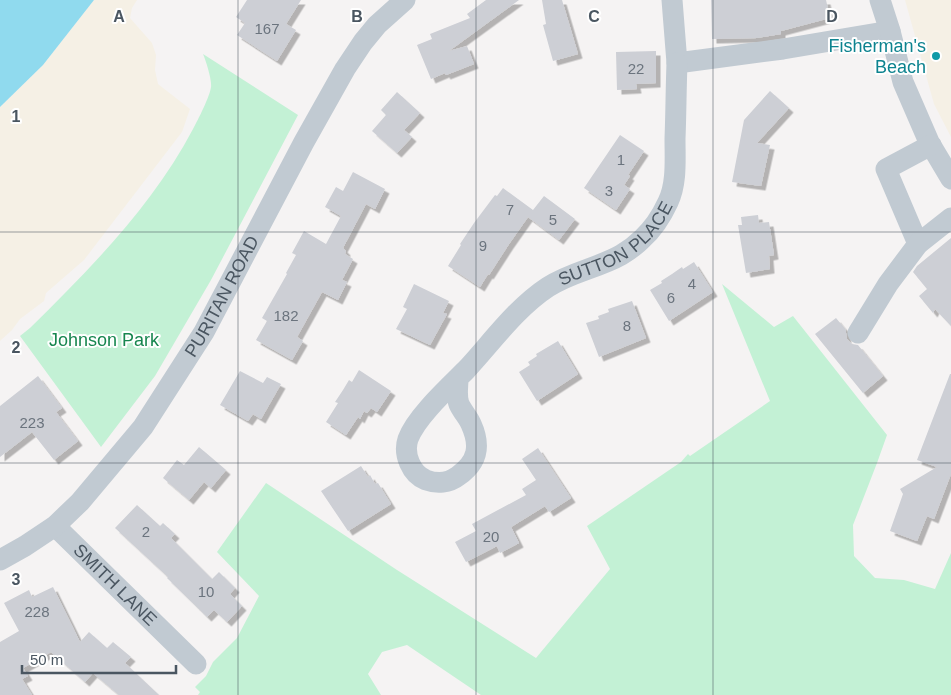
<svg xmlns="http://www.w3.org/2000/svg" width="951" height="695" font-family="Helvetica,sans-serif">
<style>
.green{fill:#c3f1d5}
.sand{fill:#f5f0e5}
.water{fill:#90daee}
.building{fill:#cdcfd5;filter:url(#shadow)}
.lines{fill:none;stroke-linecap:round;stroke-linejoin:round}
.minor{stroke:#c1cad2;stroke-width:21}
.grid{fill:none;stroke:#4a5661;stroke-width:1;stroke-opacity:0.55}
.culture-dot{fill:#0f9aa8;stroke:#fff;stroke-width:2}
.labels{text-anchor:middle;dominant-baseline:central;stroke-width:4;stroke-linejoin:round;paint-order:stroke}
.number-label{font-size:15px;fill:#6b747e}
.culture-label{font-size:18px;fill:#0d838f;stroke:#fff;text-anchor:end}
.street-label{font-size:18px;fill:#4a5661;stroke:#fff}
.park-label{font-size:18px;fill:#17864f;stroke:#fff}
.grid-label{font-size:16px;text-anchor:middle;font-weight:bold;fill:#4a5661;stroke:#fff;stroke-width:4;stroke-linejoin:round;paint-order:stroke}
</style>
<defs>
<filter id="shadow"><feDropShadow dx="4.5" dy="4.5" stdDeviation="0" flood-color="#0004"/></filter>
</defs>
<rect width="100%" height="100%" fill="#f5f3f3"/>
<path class="green" d="M203 54 298 115 211 280 155 376 101 447 20 336 30 328C91 268 153 205 193 129 198 120 210 96 211 87 212 80 206 61 203 54Z
M722 284 774 327 793 316 887 435 877 463 853 525 854 556 875 578 904 580 935 589 951 553V695H481L407 645 382 652 368 674 381 695H198L200 692 195 687 206 676 213 662 237 638 259 596 217 552 266 483 397 570 536 658 610 569 587 526 681 462 688 454 690 456 770 401Z"/>
<path class="sand" d="M94 0H137L132 8 130 18 152 43 156 55 155 70 158 84 190 109 182 132 84 260 46 293 44 301 20 319 12 330 0 341V107L43 65Z
M905 0H951V137L934 104Z"/>
<path class="water" d="M0 0H94L43 65 0 107Z"/>
<path class="building" d="M247 0H301L286 24 296 30 277 61 237 35 245 23 236 17Z
M486 0H519L449 51 467 46 474 64 446 75 445 73 431 79 417 45 432 39 430 34 470 18 467 14Z
M542 0H562L578 54 553 61 543 25 546 24Z
M711 0H826L830 18 781 31V34L757 38 712 39Z
M656 51V83L636 84 637 89 617 90 616 52Z
M770 91 789 108 757 143 770 145 761 186 732 182 744 120Z
M397 92 420 113 404 130 412 137 397 153 372 131 386 115 381 110Z
M620 135 644 151 628 175 630 176 624 185 630 189 616 210 584 188Z
M353 172 385 189 375 209 366 204 343 248 346 251 345 254 353 259 342 280 347 282 338 300 322 292 297 337 303 341 292 360 256 340 267 321 262 318 287 274 286 273 296 255 292 253 304 231 326 244 341 216 325 207 336 187 343 191Z
M503 188 533 210 544 196 575 219 559 240 528 217 509 244 489 275 488 274 480 287 448 266 461 245 460 244 474 223 495 195 497 196Z
M758 215 759 223 769 222 774 255 769 256 770 269 746 273 738 225H742L741 217Z
M951 238V326L935 309 933 313 919 296 927 289 913 272 917 266Z
M694 262 713 292 669 321 650 290 662 283 661 281 672 274 682 267 683 269Z
M414 284 449 301 443 313 447 314 430 345 396 329 407 309 403 307Z
M632 301 646 338 599 357 586 323 599 319 598 316 609 312 608 309Z
M836 318 846 330V333L847 339 852 344 858 345 883 376 863 393 815 334Z
M558 341 578 374 537 401 519 372 530 365 528 362 537 356 536 354Z
M359 370 391 391 377 412 371 408 367 413 364 411 360 419 358 417 346 435 326 422 338 403 335 402 343 390 349 380 352 382Z
M240 371 263 383 267 377 281 384 261 419 253 414 248 421 220 405Z
M950 374H951V474L934 519 927 516 917 541 890 531 903 494 900 489 937 467 917 460Z
M38 376 62 408 56 412 78 441 54 460 32 432 0 457V406Z
M199 447 226 470 211 488 204 482 189 500 163 478 177 460 184 465Z
M538 448 571 498 549 512 545 506 511 527 519 543 500 553 497 546 466 562 455 542 476 531 472 524 526 495 522 489 536 480 522 459Z
M361 466 368 477 370 475 375 484 378 483 391 504 348 531 321 491Z
M137 505 160 526 163 523 175 534 171 538 212 579 219 572 235 588 230 594 242 606 227 622 214 610 207 617 167 578 168 577 115 528Z
M53 587 80 642 89 632 107 648 113 642 131 657 125 663 159 695H119L93 673 85 682 51 652 23 668 28 676 22 679 32 695H0V642L19 631 4 603 29 590 32 597Z"/>
<g class="lines">
<g class="minor">
<path d="M672 0 677 63 783 49 890 31"/>
<path d="M880 0 890 31 903 82 929 142 951 179"/>
<path d="M918 244 886 169 931 145"/>
<path d="M858 333 888 284 918 244 951 218"/>
<path id="s1" d="M458 378C458 387 456 396 459 404 462 411 468 417 471 424 481 446 478 462 458 476 449 483 437 484 426 480 411 474 403 454 408 439 416 417 449 387 466 370 492 342 516 308 548 287 571 272 598 268 621 255 628 251 636 245 642 239 652 230 662 215 668 202 677 183 675 160 675 139 676 114 676 89 677 63"/>
<path id="s2" d="M55 526 196 664"/>
<path id="s3" d="M0 560 25 546 55 526 80 502 143 427 204 332 304 142 345 69 363 42 377 25 405 0"/>
</g>
</g>
<path class="grid" d="M238 0V695M476 0V695M713 0V695M0 232H951M0 463H951"/>
<circle class="culture-dot" cx="936" cy="56" r="5"/>
<g class="labels">
<g class="number-label">
<text x="267" y="28">167</text>
<text x="636" y="68">22</text>
<text x="621" y="159">1</text>
<text x="609" y="190">3</text>
<text x="510" y="209">7</text>
<text x="553" y="219">5</text>
<text x="483" y="245">9</text>
<text x="692" y="283">4</text>
<text x="671" y="297">6</text>
<text x="286" y="315">182</text>
<text x="627" y="325">8</text>
<text x="32" y="422">223</text>
<text x="146" y="531">2</text>
<text x="491" y="536">20</text>
<text x="206" y="591">10</text>
<text x="37" y="611">228</text>
</g>
<g class="culture-label">
<text x="926" y="46">Fisherman's<tspan x="926" dy="21">Beach</tspan></text>
</g>
<g class="street-label">
<text stroke="none"><textPath href="#s1" startOffset="481">SUTTON PLACE</textPath></text>
<text stroke="none"><textPath href="#s3" startOffset="350">PURITAN ROAD</textPath></text>
<text stroke="none"><textPath href="#s2" startOffset="84">SMITH LANE</textPath></text>
</g>
<g class="park-label">
<text x="104" y="340">Johnson Park</text>
</g>
</g>
<g class="grid-label">
<text x="119" y="22">A</text>
<text x="357" y="22">B</text>
<text x="594" y="22">C</text>
<text x="832" y="22">D</text>
<text x="16" y="122">1</text>
<text x="16" y="353">2</text>
<text x="16" y="585">3</text>
</g>
<path d="M22 665v8h154v-8" fill="none" stroke="#4a5661" stroke-width="2.5"/>
<text x="30" y="665" font-size="15" fill="#4a5661" stroke="#ffffff" stroke-width="4" paint-order="stroke">50 m</text>
</svg>
